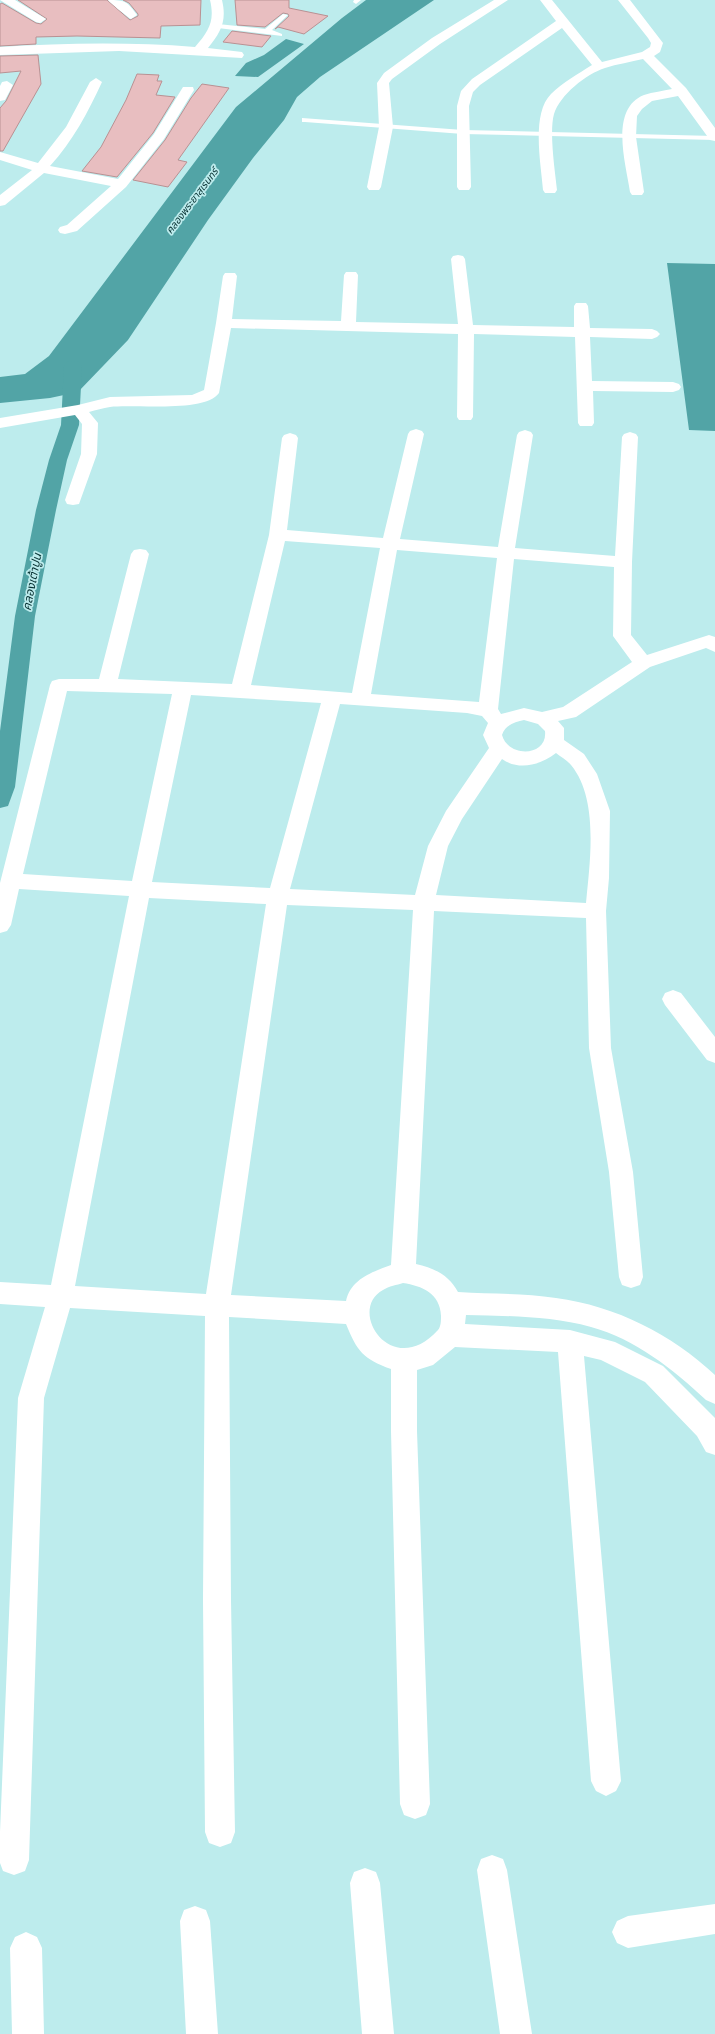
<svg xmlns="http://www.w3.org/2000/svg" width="715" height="2034" font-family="'Roboto Condensed','Noto Sans Thai',sans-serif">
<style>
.water{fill:#52a4a6}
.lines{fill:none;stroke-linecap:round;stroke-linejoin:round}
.canal{fill:#52a4a6;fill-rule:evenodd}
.building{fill:#e8bec0;stroke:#b99193}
.service{fill:#fff;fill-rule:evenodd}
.minor{fill:#fff;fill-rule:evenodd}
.labels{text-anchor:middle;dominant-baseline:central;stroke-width:3.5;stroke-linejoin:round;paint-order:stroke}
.far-water-label{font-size:10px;font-style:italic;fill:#063031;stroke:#bdeced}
.water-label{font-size:12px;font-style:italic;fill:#063031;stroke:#bdeced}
</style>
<rect width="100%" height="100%" fill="#bdeced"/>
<path class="water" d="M366 0H434L320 77 297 97 284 120 253 158 208 220 128 340 78 392 50 398 0 403V377L25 374 49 356 236 107 342 18Z
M286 39 304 44 258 77 235 76 246 63 264 55Z
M667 263 715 264V431L689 430Z"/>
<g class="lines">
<path class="canal" d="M73 361 79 362 82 366 79 425 67 460 56 510 35 616 15 787 8 806 0 808V731L15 616 36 510 49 460 61 425 64 366 67 362Z"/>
</g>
<path class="building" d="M18 0H107L130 20 138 16V14L129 3 123 0H201L200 25 161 26 160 38 77 36 36 37V44L0 46V4L2 3 36 23 41 24 47 19Z
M235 0H289V8L328 16 304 34 278 27 275 29 289 16 288 14 283 13 265 27 237 25Z
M232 31 271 36 262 47 223 42Z
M38 55 41 84 3 151H0V108L6 101 21 71 0 73V56Z
M137 74 159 75 157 81H162L156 95 175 97 153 133 117 177 82 171 101 147 126 100Z
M202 84 229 88 178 160 187 162 168 187 133 180 165 140 191 98Z"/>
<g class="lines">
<path class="service" d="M354 0H361L356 4 353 2Z
M283 14 288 15 272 30 282 34V36L218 28 215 26 218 24 265 29Z
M302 118 463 130 715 136V140L463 134 305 122H302Z"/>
<path class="minor" d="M0 0H15L46 19 40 23 36 22Z
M108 0C125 0 127 1 137 15L131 19C129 18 110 3 108 0Z
M210 0H222C227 21 221 32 208 48L242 52 244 55 242 58 119 51 0 55V47C65 43 130 42 195 47 209 31 215 21 210 0Z
M494 0H508L440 44 392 79 389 83 393 127 381 187 379 190H369L367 187 379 127 377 83 384 73 432 38Z
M540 0H552L602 62 642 52 650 47 651 43 648 38 618 0H630L663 43 660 52 654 56 686 88 715 128V141L710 140 678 96 652 101 642 109 637 116 636 137 644 192 642 195H632L630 192C626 164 609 109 644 95 653 92 663 91 672 89L643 59C631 62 617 64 605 68 586 74 560 95 554 114 549 132 555 171 557 190L555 193H545L543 190C541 164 531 114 551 94 563 82 578 74 592 65L562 28 480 85 473 92 469 106 471 187 469 190H459L457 187V106L461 91 472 79 556 21Z
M96 78 102 82C88 112 73 141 50 166L118 179 154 134 183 87H193L194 90 164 139 126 187 77 231 65 234 60 233 58 230 60 227 67 225 111 186 44 173 5 205 0 206V195L32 170 0 160V152L38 163 66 127 90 82Z
M7 81 13 85 5 100 0 101V86L2 82Z
M458 255 463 256 465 259 473 325 574 327V306L576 303H586L588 306 590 328 652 329 657 331 660 334 657 337 652 339 590 337 592 381 673 382 679 384 681 387 679 390 673 392 593 391 594 423 592 426H580L578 423 575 337 474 334 473 417 471 420H459L457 417 458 334 231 328 219 393C205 413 134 404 110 407 103 408 96 410 89 412L98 423 97 454 79 504 73 505 67 504 65 500 81 454 82 424 75 415 0 428V418L78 405 110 397 192 395 204 390 216 323 223 276 225 273H235L237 276 232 319 341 321 344 275 346 272H356L358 275 356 322 458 324 451 259 453 256Z
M416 429 422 431 424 434 400 539 498 547 517 435 519 432 525 430 531 432 533 435 515 548 615 556 622 437 624 434 630 432 636 434 638 437 632 562 631 635 647 655 709 635 715 637V652L706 648 650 667 576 717 558 721 564 728V740L584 754 597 774 610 811 609 878 606 911 611 1048 633 1172 643 1277 640 1285 631 1288 622 1285 619 1277 609 1172 589 1048 586 918 434 911 416 1264C434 1268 449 1275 458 1292 491 1294 523 1293 556 1298 616 1306 671 1334 715 1375V1404L706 1400C673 1369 635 1339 591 1327 550 1316 508 1316 466 1315L465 1324 570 1330 615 1342 663 1366 715 1418V1455L706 1452 697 1436 645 1382 601 1360 584 1356 621 1781 616 1791 606 1796 596 1791 591 1781 558 1352 455 1347 433 1365 417 1370V1431L430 1804 426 1815 415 1819 404 1815 400 1804 391 1431V1369C363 1359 357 1351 346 1324L229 1317 231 1600 235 1832 231 1843 220 1847 209 1843 205 1832 203 1600 205 1316 70 1308 44 1398 29 1860 25 1871 14 1875 3 1871 0 1863V1832L18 1398 45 1307 0 1304V1282L51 1285 129 896 19 889 11 925 7 931 0 933V883L50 685 52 681 59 679H99L131 554 134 550 140 549 146 550 149 554 118 679 232 684 269 535 282 438 284 435 290 433 296 435 298 438 287 530 383 538 408 434 410 431ZM285 541 380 548 352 693 251 685ZM397 550 497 558 479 702 371 694ZM514 559 614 567 613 636 632 662 563 707 542 712 524 708 501 714 498 709ZM67 691 172 694 132 881 23 874ZM191 695 321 703 270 888 152 882ZM340 704 467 713 482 716 488 723 483 735 489 748 446 811 428 846 415 895 290 889ZM524 720 538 724 545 731C548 757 508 758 502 735 505 725 515 722 524 720ZM556 753C561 757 567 760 571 765 599 799 590 861 586 903L436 895 448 846 462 819 502 759C519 771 541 765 556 753ZM149 898 266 904 206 1294 75 1286ZM287 905 413 910 391 1265C372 1272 351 1279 346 1301L231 1295ZM403 1283C422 1286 440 1293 441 1316 441 1320 441 1327 438 1330 392 1381 346 1310 383 1290 389 1286 397 1285 403 1283Z
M673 990 681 993 715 1037V1063L707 1060 665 1005 662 999 665 993Z
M492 1855 503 1859 507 1870 532 2034H500L477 1870 481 1859Z
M365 1868 376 1872 380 1883 394 2034H362L350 1883 354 1872Z
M715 1904V1934L628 1948 617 1943 612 1932 617 1921 628 1916Z
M195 1906 206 1910 210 1921 218 2034H186L180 1921 184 1910Z
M26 1932 37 1937 42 1948 44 2034H12L10 1948 15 1937Z"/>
</g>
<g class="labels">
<g class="far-water-label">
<text transform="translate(192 201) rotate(-53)">คลองพระยาสุเรนทร์</text>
</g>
<g class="water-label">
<text transform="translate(32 582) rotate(-79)">คลองเต้าปูน</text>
</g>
</g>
</svg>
